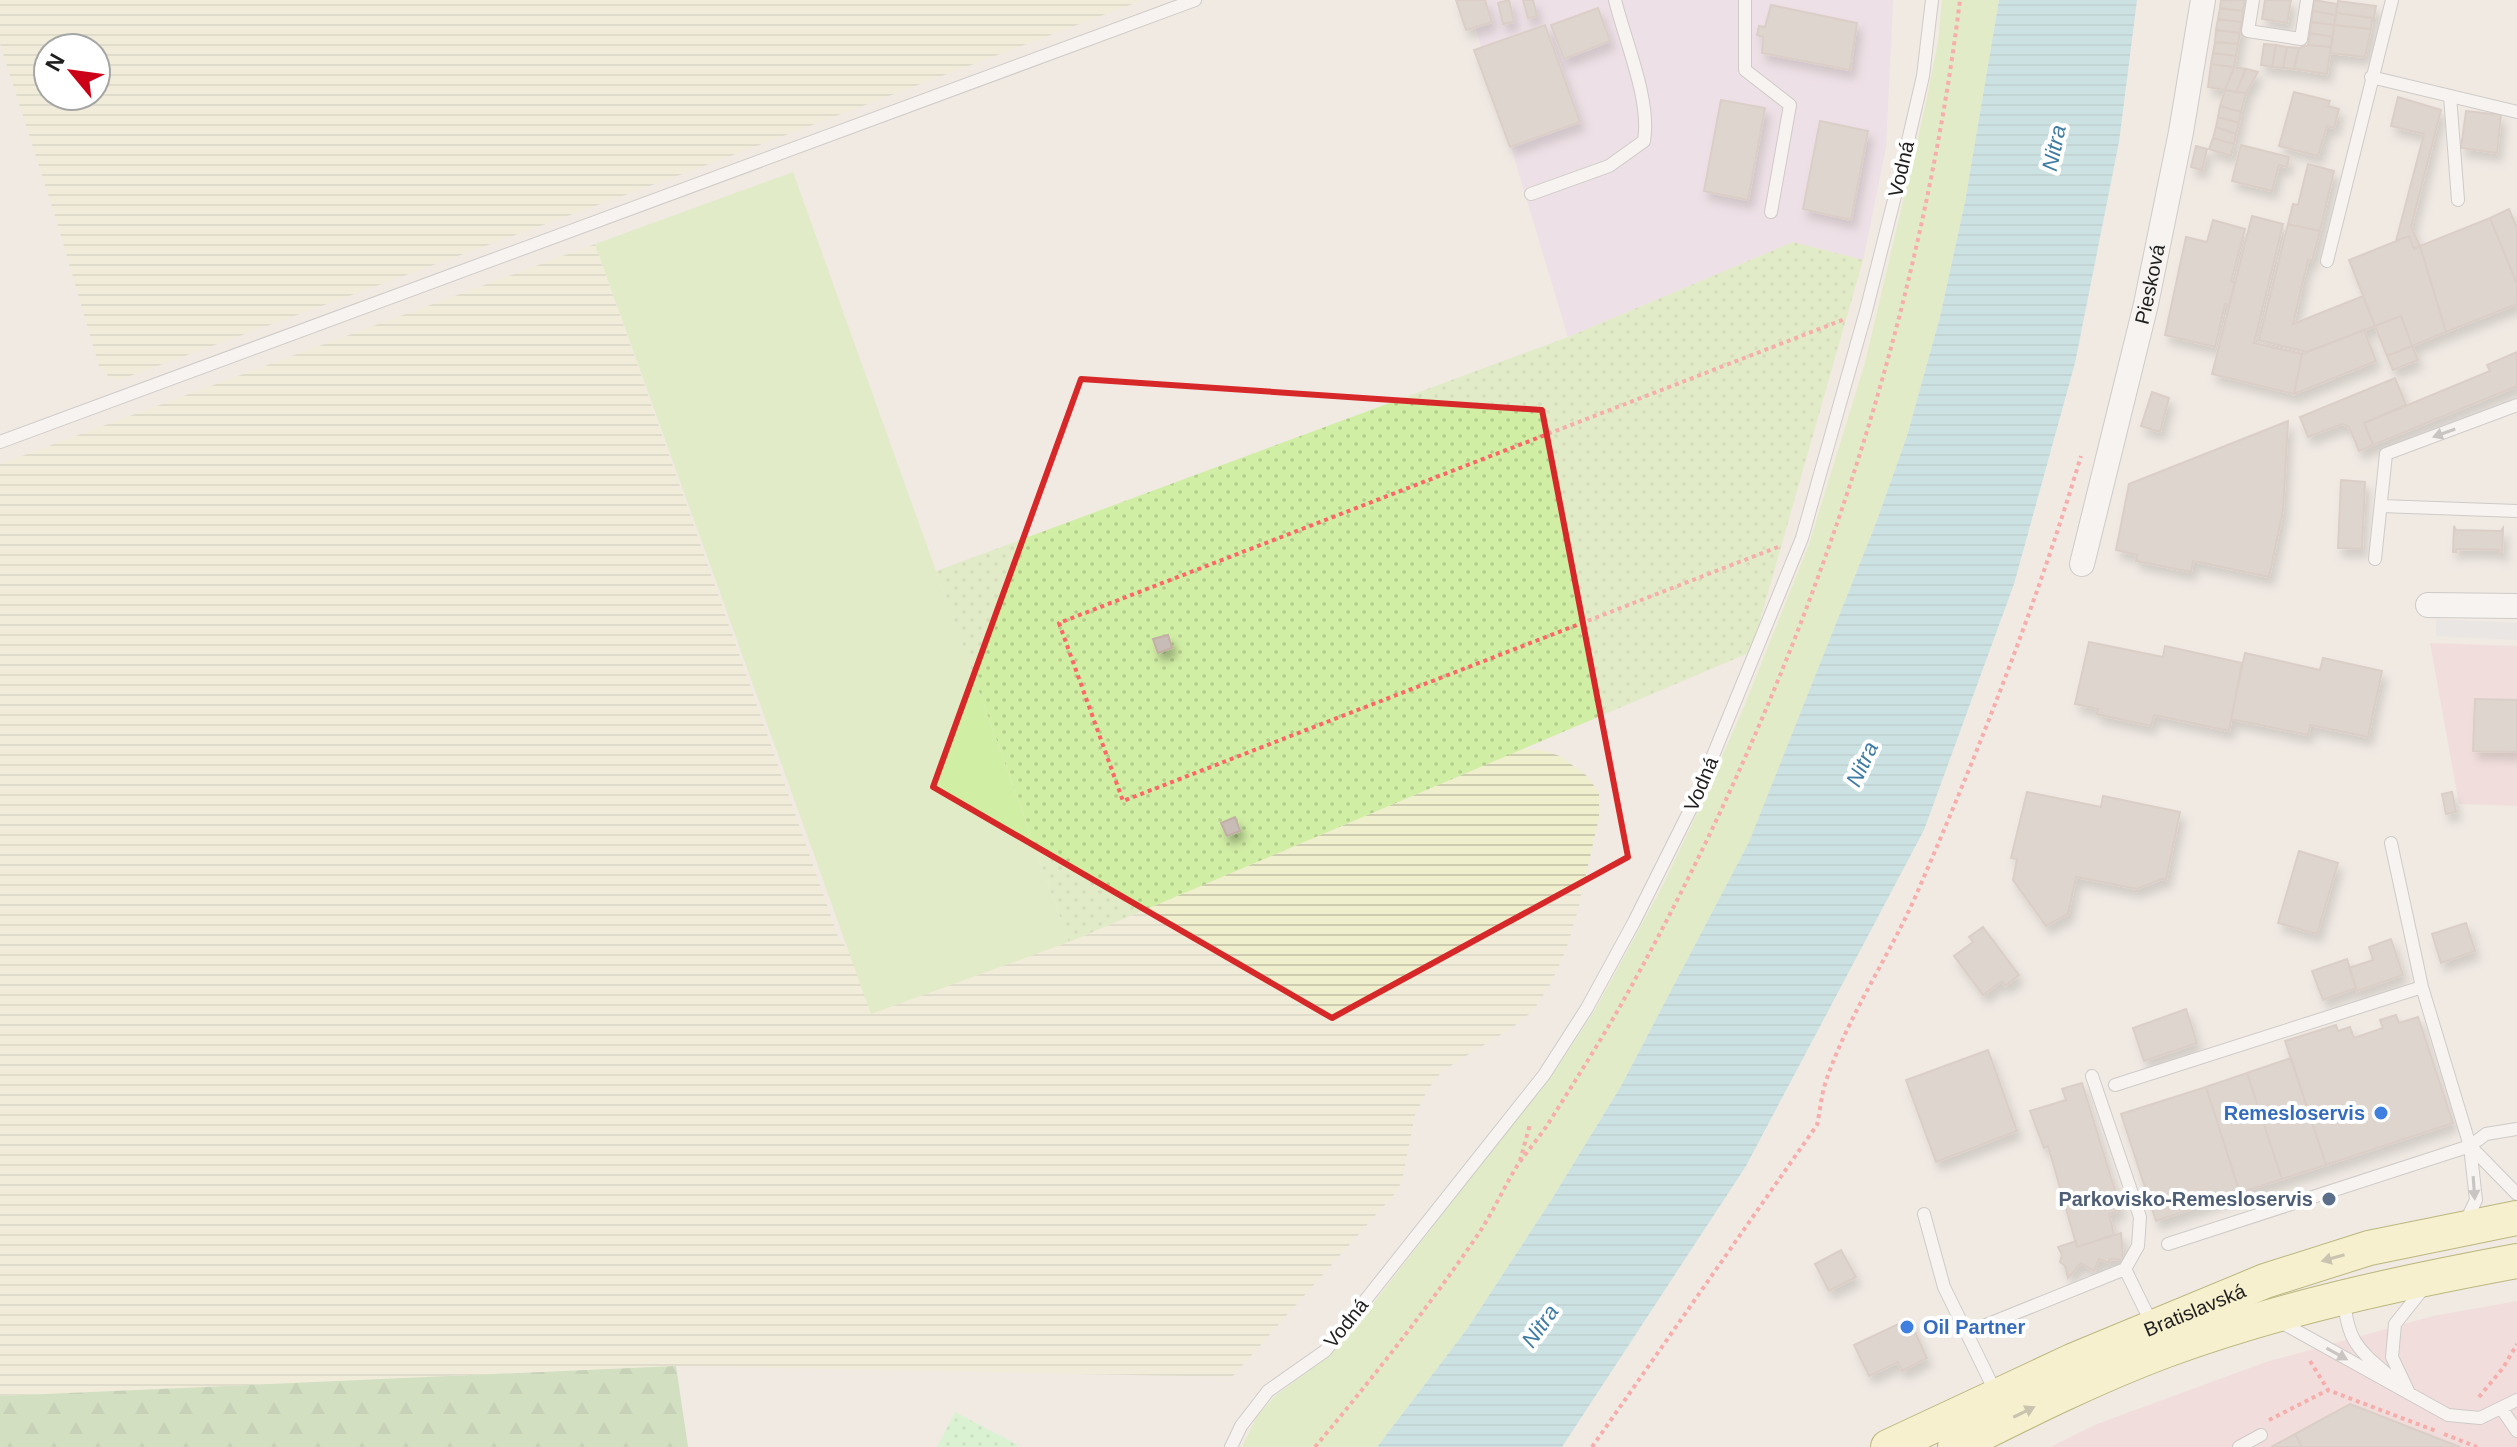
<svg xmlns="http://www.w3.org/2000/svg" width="2517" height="1447" font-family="Arial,sans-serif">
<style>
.commercial{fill:#f2d1d3}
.industrial{fill:#e9d4e8}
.farmland{fill:url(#farmland-rules);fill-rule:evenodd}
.grass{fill:#d1eea5}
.forest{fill:url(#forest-firs)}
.park{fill:url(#park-dots)}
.garden{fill:url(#garden-dots)}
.parking{fill:#e2e2e2}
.water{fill:url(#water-rules)}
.building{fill:#c8bcb6;stroke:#c2aea4;stroke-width:2;filter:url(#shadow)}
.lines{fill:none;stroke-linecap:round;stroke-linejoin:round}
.lane-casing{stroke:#a5a5a5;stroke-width:14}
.street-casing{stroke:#a5a5a5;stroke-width:26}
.secondary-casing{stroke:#7a7a00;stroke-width:36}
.path{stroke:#ff6566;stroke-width:4;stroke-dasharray:4 4;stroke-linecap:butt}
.lane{stroke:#fff;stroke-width:12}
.street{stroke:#fff;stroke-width:24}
.secondary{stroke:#fef9b3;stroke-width:34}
.oneway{fill:#9a9a9a}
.oneway2{fill:#999670}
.marked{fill:none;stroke:#d62828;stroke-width:6;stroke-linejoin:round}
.shop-dot{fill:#3f7fe0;stroke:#fff;stroke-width:3}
.service-dot{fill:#5c6f8a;stroke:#fff;stroke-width:3}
.labels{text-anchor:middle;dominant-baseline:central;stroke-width:8;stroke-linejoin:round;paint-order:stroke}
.street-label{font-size:20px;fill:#1e1e1e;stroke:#fff}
.shop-label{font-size:20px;font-weight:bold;fill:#366cbe;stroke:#fff;text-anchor:end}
.service-label{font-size:20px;font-weight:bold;fill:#4e5e75;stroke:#fff;text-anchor:end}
.water-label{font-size:22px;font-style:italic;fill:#3e7ca4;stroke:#fff}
</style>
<defs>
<pattern id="farmland-rules" width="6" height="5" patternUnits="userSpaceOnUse" patternTransform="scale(2)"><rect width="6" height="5" fill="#f0efcd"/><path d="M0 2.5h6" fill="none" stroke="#cdccb0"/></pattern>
<pattern id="forest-firs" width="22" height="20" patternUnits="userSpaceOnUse" patternTransform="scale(2)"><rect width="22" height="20" fill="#aed295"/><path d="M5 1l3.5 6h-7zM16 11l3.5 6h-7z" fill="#95b480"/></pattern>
<pattern id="park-dots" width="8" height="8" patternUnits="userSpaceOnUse" patternTransform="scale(2)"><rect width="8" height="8" fill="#bffdbd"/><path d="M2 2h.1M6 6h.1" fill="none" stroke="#a4d8a2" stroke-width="1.8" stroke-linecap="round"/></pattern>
<pattern id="garden-dots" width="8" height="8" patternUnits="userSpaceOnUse" patternTransform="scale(2)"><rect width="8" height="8" fill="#d1eea5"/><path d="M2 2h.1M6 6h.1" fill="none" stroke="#b3cc8e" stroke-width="1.8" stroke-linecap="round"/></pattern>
<pattern id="water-rules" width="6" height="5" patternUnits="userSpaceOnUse" patternTransform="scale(2)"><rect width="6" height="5" fill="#a0d9e1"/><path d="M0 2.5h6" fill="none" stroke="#89bac1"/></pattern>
<filter id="shadow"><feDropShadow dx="4.5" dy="8" stdDeviation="4" flood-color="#0004"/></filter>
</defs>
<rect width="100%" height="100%" fill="#f0eae3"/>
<path class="commercial" d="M2430 643 2517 646V806L2459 804Z
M2517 1301V1447H2050L2097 1424 2266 1362 2433 1316Z"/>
<path class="industrial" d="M1463 0H1893L1886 147 1863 260 1793 242 1568 337 1470 10Z"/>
<path class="farmland" d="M0 0H1143L696 169 119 380 110 378 99 366 56 219 0 44ZM96 48V96H48V48Z
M595 244 839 939 852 954 958 956 1069 942 1522 749 1541 750 1560 756 1587 776 1599 793V817L1578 910 1566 950 1550 985 1533 1011 1513 1027 1442 1071 1427 1091 1415 1115 1403 1176 1398 1190 1232 1377 676 1366 0 1396V464Z"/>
<path class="grass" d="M1942 0H1999L1965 202 1940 317 1907 436 1876 523 1749 843 1621 1086 1550 1202 1467 1329 1377 1447H1242L1257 1416 1275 1396 1329 1356 1354 1328 1559 1065 1595 1010 1662 887 1693 822 1743 709 1809 544 1865 363 1923 116 1938 42Z
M793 172 1069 942 871 1014 595 244Z"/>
<path class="forest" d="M676 1366 688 1447H0V1396Z"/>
<path class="park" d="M955 1412 1018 1445 1017 1447H937Z"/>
<path class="garden" d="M1793 242 1863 260 1751 652 1069 942 936 571 1568 337Z"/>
<path class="parking" d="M2436 619 2517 623V640L2436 636Z"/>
<path class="water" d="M1999 0H2137L2119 142 2075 363 2014 584 1924 830 1746 1166 1562 1447H1377L1467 1329 1550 1202 1621 1086 1749 842 1876 523 1907 436 1940 317 1965 202Z"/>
<path class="building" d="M1456 0H1485L1492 22 1466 30Z
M1509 0 1514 22 1503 24 1498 3Z
M1523 0H1533L1537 16 1528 18Z
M2221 0H2245L2243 11 2220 8Z
M2265 0H2291L2287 23 2262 19Z
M2314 0 2337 4 2336 15 2313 11Z
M2338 1 2376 6 2374 18 2336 13Z
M1771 5 1857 23 1850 70 1762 53 1763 37 1757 35 1759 26 1765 27Z
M1598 8 1610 41 1564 59 1551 25Z
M2220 8 2243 11 2242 22 2218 19Z
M2313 11 2336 15 2334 25 2311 22Z
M2336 13 2372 18 2371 29 2334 25Z
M2218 19 2242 22 2240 33 2216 30Z
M2311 22 2334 25 2333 37 2310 33Z
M1545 25 1580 122 1510 147 1474 50Z
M2334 25 2371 29 2365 57 2330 53Z
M2216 30 2240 33 2238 44 2215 42Z
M2310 33 2333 37 2331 47 2308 45Z
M2215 42 2238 44 2236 56 2213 53Z
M2264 44 2276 45 2272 67 2261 65Z
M2276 45 2287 47 2283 68 2272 67Z
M2308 45 2331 47 2327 74 2294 69 2299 48Z
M2287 47 2299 48 2294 69 2283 68Z
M2213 53 2236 56 2234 67 2211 64Z
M2211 64 2234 67 2225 90 2208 87Z
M2234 67 2246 69 2236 92 2225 90Z
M2246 69 2258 72 2246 93 2236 92Z
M2225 90 2246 93 2241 112 2220 106Z
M2294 92 2330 101 2328 106 2339 109 2334 128 2327 126 2318 156 2279 146Z
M2398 97 2441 110 2411 227 2420 246 2414 249 2409 236 2396 241 2424 134 2391 126Z
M1721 100 1765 108 1748 200 1704 191Z
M2220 106 2241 112 2239 123 2218 117Z
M2466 111 2501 115 2497 153 2461 148Z
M2218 117 2239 123 2236 134 2216 127Z
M1820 121 1868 131 1851 220 1803 209Z
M2216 127 2236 134 2234 144 2213 138Z
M2213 138 2234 144 2231 156 2209 149Z
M2241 145 2289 157 2287 167 2279 165 2272 191 2232 181Z
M2196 146 2207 149 2202 170 2191 167Z
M2308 164 2334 171 2320 231 2288 224 2293 204 2298 205Z
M2509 209 2517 228V284L2490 218Z
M2252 216 2283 224 2254 343 2302 354 2294 394 2212 374Z
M2490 218 2517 284V304L2446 332 2420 246Z
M2213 220 2245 229 2231 281 2235 282 2229 305 2225 304 2215 347 2165 335 2186 237 2207 242Z
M2288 224 2320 231 2312 261 2308 260 2293 324 2363 296 2375 326 2307 352 2259 340Z
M2409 236 2414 249 2420 246 2446 332 2412 346 2401 316 2375 326 2349 260Z
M2401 316 2412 346 2387 356 2375 326Z
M2364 330 2376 361 2294 394 2302 354Z
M2412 346 2418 360 2393 370 2387 356Z
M2517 352V386L2373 445 2364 423 2490 371 2487 365Z
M2395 378 2406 405 2364 423 2373 445 2359 451 2349 427 2342 424 2308 437 2300 417Z
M2152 392 2169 398 2160 432 2141 426Z
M2288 421 2283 510 2269 577 2193 561 2191 572 2136 561 2137 555 2116 550 2129 484Z
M2341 480 2365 482 2362 549 2338 548Z
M2454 526 2456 530 2501 531 2503 528 2502 554H2499V550L2456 549V552H2453Z
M1168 635 1172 648 1158 653 1153 639Z
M2089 642 2163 657 2165 646 2242 663 2229 731 2154 715 2151 726 2096 714 2098 709 2075 704Z
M2245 653 2320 670 2323 658 2382 671 2368 737 2310 725 2308 735 2231 719Z
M2475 699 2517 700V752L2473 751Z
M2027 792 2101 807 2103 796 2180 812 2166 880 2162 879 2137 889 2076 877 2068 914 2046 926 2013 880 2017 859 2011 858Z
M2452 792 2456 812 2446 814 2442 794Z
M1235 817 1240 831 1227 836 1221 823Z
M2299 851 2338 863 2317 934 2278 923Z
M2466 923 2475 951 2441 963 2432 934Z
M1983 927 2019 975 2005 986 2002 981 1983 995 1954 956 1973 942 1969 937Z
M2391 939 2403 975 2357 991 2349 968 2373 960 2369 947Z
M2347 959 2356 988 2323 1000 2312 971Z
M2186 1009 2197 1043 2144 1061 2133 1028Z
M2396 1015 2399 1023 2418 1017 2453 1123 2326 1165 2285 1041 2336 1025 2338 1031 2350 1027 2354 1038 2383 1028 2380 1020Z
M1988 1050 2017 1131 1936 1162 1906 1080Z
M2291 1058 2326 1165 2282 1179 2247 1073Z
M2247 1073 2282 1179 2240 1193 2206 1087Z
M2082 1083 2121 1210 2109 1214 2114 1235 2077 1247 2048 1146 2044 1148 2030 1111 2066 1100 2062 1089Z
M2206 1087 2240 1193 2156 1221 2121 1114Z
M2121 1233 2123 1260 2110 1259 2109 1263 2099 1259 2094 1271 2081 1263 2068 1278 2065 1266 2060 1262 2062 1255 2058 1247 2076 1241 2077 1247Z
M1841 1250 1856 1277 1829 1291 1815 1264Z
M1909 1319 1927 1358 1902 1371 1898 1362 1869 1376 1854 1345Z
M2350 1404 2460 1447H2302L2295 1434Z
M2295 1434 2302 1447H2271Z"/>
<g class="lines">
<defs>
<path id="lane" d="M1745 0V70L1790 105 1771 212
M2253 0 2248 31 2301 39 2307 0
M2371 77 2517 112
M2450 96 2458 200
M1531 194 1609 166 1644 141C1651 100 1625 41 1615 0
M2327 261 2392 0
M0 442 1195 0
M2381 506 2517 511
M2375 559 2386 454 2517 405
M2391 843 2422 987
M2092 1076 2140 1217 2138 1246 2125 1269
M2115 1085 2422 987 2470 1146 2476 1200 2465 1223
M2470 1146 2517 1194
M1924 1214 1944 1287 1996 1393
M2168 1244 2470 1146 2486 1134 2517 1129
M2344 1298C2347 1343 2360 1351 2392 1378
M2277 1320 2448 1415 2480 1418 2517 1400
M1966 1333 2125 1269 2152 1324
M2409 1393 2392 1357 2395 1324 2422 1290
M2501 1408 2517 1431
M1231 1447 1241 1426 1268 1391 1325 1351 1544 1075 1587 1008 1634 922 1694 802 1802 538 1866 311 1898 184 1923 76 1932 0
M2239 1447 2261 1435"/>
<g id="street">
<path id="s1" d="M2082 564 2146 304 2181 132 2203 0"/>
<path d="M2428 605 2517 606"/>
</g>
<g id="secondary">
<path id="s2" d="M1888 1447 2072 1361 2265 1281 2369 1248 2517 1218"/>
<path d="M1955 1447C2023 1413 2092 1378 2164 1351 2278 1309 2398 1283 2517 1261"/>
</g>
</defs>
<use href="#lane" class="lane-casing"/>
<use href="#street" class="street-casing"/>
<use href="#secondary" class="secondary-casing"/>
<path class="path" d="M1778 547 1123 801 1059 623 1845 319
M1520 1161 1530 1124
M2310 1361 2328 1390 2436 1431
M2479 1397 2503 1368 2517 1344
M2269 1420 2328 1390
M2444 1434 2477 1447
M1315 1447C1372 1379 1427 1309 1477 1236 1492 1214 1503 1189 1517 1166 1526 1153 1537 1140 1546 1127 1572 1086 1598 1045 1622 1003 1793 699 1917 347 1960 0
M1592 1447 1817 1125C1820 1112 1821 1097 1825 1084 1847 1017 1889 957 1917 893 1979 750 2036 606 2081 456"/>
<use href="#lane" class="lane"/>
<use href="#street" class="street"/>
<use href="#secondary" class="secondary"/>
</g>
<defs><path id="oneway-solid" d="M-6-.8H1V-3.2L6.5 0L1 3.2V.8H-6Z" transform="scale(2)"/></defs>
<g class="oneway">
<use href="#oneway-solid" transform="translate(2444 433) rotate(160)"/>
<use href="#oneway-solid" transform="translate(2474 1188) rotate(86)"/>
<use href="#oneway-solid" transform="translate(2337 1354) rotate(29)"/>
</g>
<g class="oneway2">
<use href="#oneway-solid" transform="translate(2333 1258) rotate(164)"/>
<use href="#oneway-solid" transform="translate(2024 1412) rotate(-26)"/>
</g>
<path d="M0 0H2517V1447H0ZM1081 379 1542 410 1628 857 1332 1018 933 787Z" fill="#f0eae3" fill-opacity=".55" fill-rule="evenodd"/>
<path class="marked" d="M1081 379 1542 410 1628 857 1332 1018 933 787Z"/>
<g class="shop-dot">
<circle cx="2381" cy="1113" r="8"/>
<circle cx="1907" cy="1327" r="8"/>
</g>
<circle class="service-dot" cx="2329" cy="1199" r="8"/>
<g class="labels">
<g class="street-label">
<text transform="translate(1901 169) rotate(-77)">Vodná</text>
<text stroke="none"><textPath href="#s1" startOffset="288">Piesková</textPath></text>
<text transform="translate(1701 784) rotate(-67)">Vodná</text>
<text stroke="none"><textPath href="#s2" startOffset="336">Bratislavská</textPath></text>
<text transform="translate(1346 1323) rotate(-51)">Vodná</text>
</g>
<g class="shop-label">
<text x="2365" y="1113">Remesloservis</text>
<text x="1923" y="1327" text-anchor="start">Oil Partner</text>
</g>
<g class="service-label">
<text x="2313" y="1199">Parkovisko-Remesloservis</text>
</g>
<g class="water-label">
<text transform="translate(2054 148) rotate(-78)">Nitra</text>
<text transform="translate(1862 764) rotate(-65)">Nitra</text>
<text transform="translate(1540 1326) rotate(-55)">Nitra</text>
</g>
</g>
<g transform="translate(72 72) rotate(299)"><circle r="38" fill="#ffffff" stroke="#a5a5a5" stroke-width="2"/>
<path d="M0-6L14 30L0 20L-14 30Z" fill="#cc0016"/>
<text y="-12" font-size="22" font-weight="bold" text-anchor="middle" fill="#1e1e1e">N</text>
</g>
</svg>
